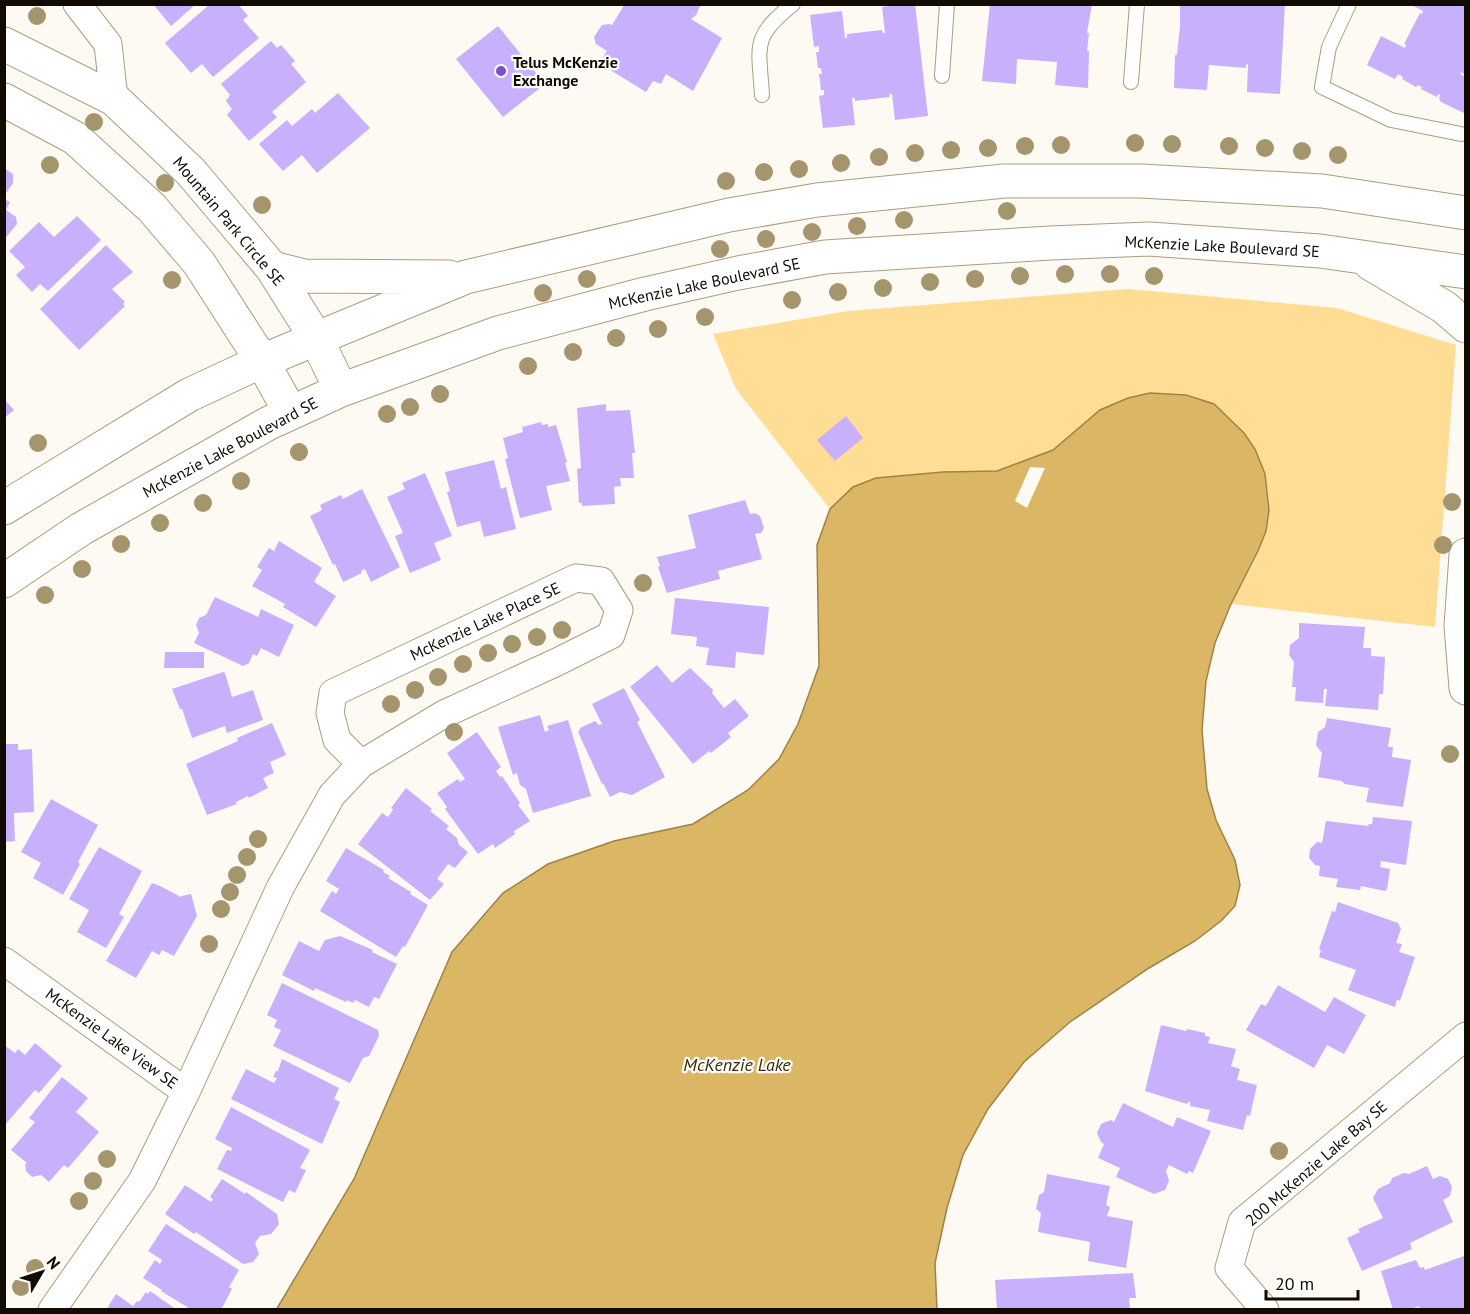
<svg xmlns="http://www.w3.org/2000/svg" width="1470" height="1314" font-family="'PT Sans',sans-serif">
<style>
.green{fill:#ffdd94}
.water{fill:#dbb665;stroke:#9e8347;stroke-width:1.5}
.pier{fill:#fdf9f3}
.building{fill:#c8b0fc}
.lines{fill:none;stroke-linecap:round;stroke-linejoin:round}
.lane-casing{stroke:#ac9d7d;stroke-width:16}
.street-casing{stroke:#ac9d7d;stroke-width:29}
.secondary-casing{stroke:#ac9d7d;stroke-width:35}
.lane{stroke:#fff;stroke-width:14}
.street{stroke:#fff;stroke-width:27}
.secondary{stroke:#fff;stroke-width:33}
.tree{fill:#a4956d}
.poi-dot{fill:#8050c8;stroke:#fff;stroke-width:2}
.labels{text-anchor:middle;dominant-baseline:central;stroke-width:4.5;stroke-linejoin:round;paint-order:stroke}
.poi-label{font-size:16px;font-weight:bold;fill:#110b02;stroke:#fff;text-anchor:start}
.street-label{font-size:16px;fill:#110b02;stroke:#fff}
.water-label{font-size:18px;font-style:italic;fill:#392a05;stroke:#fff}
</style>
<rect width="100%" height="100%" fill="#fdf9f3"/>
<path class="green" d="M1128 289 1337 308 1456 345 1435 627 1231 604C1246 575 1267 545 1269 512 1270 499 1267 486 1265 474L1100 410 1053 450 997 471 943 472 876 478 853 487 830 509 736 389 713 334 848 311Z"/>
<path class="water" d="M1150 393 1186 395 1214 404 1244 433 1255 449 1265 474 1269 510 1266 531 1258 551 1231 604 1215 643 1206 681 1202 730 1207 789 1216 820 1235 860 1240 885 1235 906 1221 921 1195 941 1149 968 1070 1022 1024 1062 988 1109 963 1155 947 1208 935 1263 937 1309 276 1310 354 1179 452 952 503 893 548 864 614 841 693 824 748 790 779 759 798 724 819 666 817 545 830 509 853 487 876 478 943 472 997 471 1053 450 1100 410 1128 398Z"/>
<path class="pier" d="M1030 467 1045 468 1027 508 1015 501Z"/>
<path class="building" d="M153 4H196L171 26Z
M210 4H238L248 16 243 20 259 38 213 77 202 64 191 73 165 43Z
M623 4H701L696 15 691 19 722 38 693 91 666 74 661 84 653 81 646 92 599 63 607 51 596 44 594 37 602 25 609 24 612 25 623 7Z
M901 4H915L928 116 895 120 892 94H889L890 97 855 101V98H852L855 125 823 128 819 96 824 95V90H821L819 74H822L821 68H818L816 52H819V46L814 47 810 15 842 11 845 38H847V34L882 30 883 33H885L882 7Z
M990 4H1092L1087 33H1089L1087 51H1089L1088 88 1055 85 1057 62 1017 59 1016 84 982 81Z
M1180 4H1285L1280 94 1247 92 1248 65 1246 64V68L1209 65 1207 90 1174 88 1175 55H1177L1180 26Z
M1410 4H1466V70L1464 74 1461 72 1460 74 1466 77V114L1441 102 1439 98 1440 95 1438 94 1437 97 1421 89 1422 87 1418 85 1416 87 1402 79 1403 77 1398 74 1395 79 1367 65 1381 36 1405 48 1406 45 1404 44 1420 13 1422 14 1423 11Z
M498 26 545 84 503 117 456 59Z
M271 41 277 48 281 45 295 61 291 64 306 82 272 112 277 117 249 141 227 115 232 109 226 101 230 95 221 84Z
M338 93 370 128 317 173 302 155 283 171 259 144 287 120 292 126 312 109 315 113Z
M4 168 13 174V183L4 196Z
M4 199 10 202 6 210 16 217 17 224 4 240Z
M77 216 101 240 48 291 40 284 32 292 16 275 25 267 9 251 39 222 54 237Z
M106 245 133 272 112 289 125 302 123 304 125 306 79 350 40 309Z
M4 399 14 410 4 418Z
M606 404V411L630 410 635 453H632L634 478H620L621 486 614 487 615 504 582 506V503H579L577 469 581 468 577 408Z
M846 416 863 438 835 461 817 440Z
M541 422 542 425 548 424V427L556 425 567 462 565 463 570 481 546 486 552 510 520 518 505 459 508 458 503 438 523 432 522 427Z
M494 460 501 489 506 487 516 529 484 537 480 521 457 527 447 492 450 491 445 472Z
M425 473 452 536 434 543 441 560 410 573 395 536 403 533 387 497 405 489 402 483Z
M362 489 400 567 371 582 365 569 361 571 362 573 343 582 335 564 333 565 310 516 322 510 320 505 341 495 343 499Z
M745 500 750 514 755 513 760 516 764 528 761 533 755 534 762 559 718 571 720 579 667 593 658 567 660 566 657 557 696 548 688 515Z
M279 541 322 568 314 582 336 596 316 627 283 607 285 604 252 586 262 570 257 567 269 548 274 551Z
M215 597 258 617 261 609 294 625 279 657 261 648 257 656 253 654 249 663 243 666 194 643 199 633 196 625 199 618 206 615Z
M675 598 769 607 764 655 736 652 735 668 706 665 709 648 696 646 697 637 671 634Z
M1299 623 1365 627 1363 648H1371V656L1385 657 1383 694H1379L1378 710 1325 706 1327 689H1324L1323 703 1295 701 1296 687H1292L1294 662 1289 655 1290 645 1299 638Z
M165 652H204V668H164Z
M657 665 672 683 690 668 713 690 712 693 724 708 735 699 749 716 728 733 731 737 711 753 709 751 693 764 630 687Z
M223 672 225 673 232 697 253 690 263 720 227 733 225 726 192 738 182 709H180L172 689Z
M624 688 640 720 637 722 665 777 632 795 620 792 610 797 603 783 602 784 578 732 580 730V728L595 721 599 725 602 724 592 704Z
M540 715 545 732 549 730 547 726 568 720 591 796 533 813 526 789 520 785 517 773 513 775 498 727Z
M1327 718 1391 728 1388 747H1393L1392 757 1411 760 1403 807 1366 802 1369 788 1345 784 1341 781 1318 777 1322 753 1316 745 1318 732 1325 727Z
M272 723 286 755 270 762 274 773 263 778 268 788 249 798 248 796 236 802 237 804 207 815 186 764 238 741 237 738Z
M477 732 501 767 496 771 500 777 502 776 520 803 518 805 530 821 514 831 515 834 495 848 493 844 478 854 445 809 447 807 437 793 458 779 460 782 465 779 447 753Z
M4 744H18V750L32 749 34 812 14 813 15 841 4 842Z
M406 788 432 809 430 811 449 826 446 829 457 838 459 845 468 852 455 868 448 864 437 879 444 884 430 900 358 844 382 813 388 817 393 810 391 808Z
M51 799 98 825 78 862 80 864 63 895 33 878 41 863 21 852Z
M1373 817 1412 821 1406 865 1381 861 1380 867 1390 869 1387 889 1385 891 1361 886 1360 890 1336 887 1338 879 1319 876 1320 866 1315 865 1309 858 1310 849 1317 842 1322 843 1326 821 1369 826 1368 824H1372Z
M99 847 142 871 119 914 124 917 106 948 77 932 89 910 69 899Z
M346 848 384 870 383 872 390 876 388 878 411 892 410 894 428 905 405 947 403 946 396 957 320 911 332 891 336 894 339 889 326 881Z
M152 883 160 886 179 896 178 897 191 894 197 916 174 956 162 950 159 955 152 951 136 978 106 961Z
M1338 902 1398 923 1401 929 1396 943 1402 944 1399 952 1415 957 1400 1001 1397 999 1395 1007 1348 990 1356 970 1319 957 1321 950 1319 949 1332 911 1335 912Z
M340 936 373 950 372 952 397 964 379 999 374 997 369 1007 355 1000 353 1003 347 1000 346 1002 315 988 314 991 282 975 299 941 319 951 325 940Z
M282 983 378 1030 379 1036 369 1056 363 1058 350 1083 273 1046 281 1030 274 1027 277 1020 267 1015Z
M1278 985 1325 1012 1334 997 1366 1015 1344 1054 1327 1045 1314 1068 1246 1030 1261 1004 1266 1006Z
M1161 1025 1186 1031 1187 1029 1205 1033V1036L1210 1037 1208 1043 1236 1049 1231 1066 1240 1069 1237 1080 1257 1085 1250 1116 1247 1115 1243 1130 1207 1121 1210 1110 1190 1106V1102H1188L1187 1104 1145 1091Z
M35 1043 62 1066 39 1093 35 1090 4 1126V1045L15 1053 18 1049 25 1055Z
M282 1059 339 1088 334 1099 340 1102 322 1144 231 1099 246 1069 274 1083 277 1078 273 1077 276 1071H278Z
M62 1077 88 1098 76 1112 99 1132 68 1168 64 1165 49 1182 41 1175 32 1177 26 1171 25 1164 27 1163 11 1150 35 1122 29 1118Z
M1123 1103 1173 1127 1177 1117 1211 1131 1193 1173 1189 1171 1187 1174 1169 1165 1166 1171 1169 1181 1165 1190 1154 1194 1116 1177 1120 1168 1098 1158 1104 1144 1101 1142 1097 1133 1101 1124 1111 1120 1114 1122Z
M231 1107 310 1150 300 1168 306 1170 295 1193 289 1190 283 1202 217 1169 227 1150 231 1151 232 1148 215 1139Z
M1427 1166 1433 1179 1440 1176 1448 1179 1452 1187 1450 1196 1443 1200 1453 1222 1410 1243 1412 1249 1362 1271 1347 1238 1360 1232 1358 1229 1383 1218 1373 1198 1378 1189 1390 1183 1392 1178 1404 1173 1409 1174Z
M1047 1174 1110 1186 1106 1205 1110 1207 1107 1216 1133 1221 1126 1268 1088 1261 1090 1242 1038 1232 1041 1213 1036 1209 1039 1195 1044 1192Z
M222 1179 245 1194 246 1192 277 1214 279 1224 271 1234 260 1236 255 1243 259 1254 253 1262 243 1264 196 1232 194 1234 165 1214 185 1185 211 1202 213 1199 210 1197Z
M166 1224 239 1270 229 1287 232 1289 221 1310H192L161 1291 162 1290 143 1278 155 1260 160 1264 162 1260 148 1251Z
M1464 1256 1466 1310H1420L1419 1306 1409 1310H1393L1381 1271 1416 1260 1420 1268 1424 1267 1425 1270Z
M1133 1273 1136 1298H1129L1130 1310H997L995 1280Z
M150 1291 177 1310H106L116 1294 133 1306 137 1301 139 1302 146 1292 148 1294Z"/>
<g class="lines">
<defs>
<path id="lane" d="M1349 4 1329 47 1322 87 1391 120 1461 134
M942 76 947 4
M1131 82 1137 4
M762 95C759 45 751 38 793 4"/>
<path id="street" d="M77 4 108 44 114 99
M4 961 186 1092
M52 1310 142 1181 186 1092 280 888 332 795 361 764 444 714 557 662 611 635 619 610 601 581 576 578 333 693 330 713 337 740 361 764
M1265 1310 1229 1268 1242 1222 1466 1036"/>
<path id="secondary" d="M4 44 114 99 191 172 272 268 316 338 341 390
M4 100 75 138 152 208 199 263 262 361 290 412
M1371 264 1444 307 1466 326
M272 268 304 276 449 277
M4 508 189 395 262 361 466 277 729 215 817 200 1004 181H1141L1322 191 1466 213
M1466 555 1461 626 1466 688
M4 581 81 529 269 423 341 390 498 333 645 294 738 273 825 257 1050 243 1149 239 1320 251 1466 272"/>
</defs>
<use href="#lane" class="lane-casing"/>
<use href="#street" class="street-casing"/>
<use href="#secondary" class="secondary-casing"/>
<use href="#lane" class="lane"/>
<use href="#street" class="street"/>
<use href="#secondary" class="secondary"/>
</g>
<g class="tree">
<circle cx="37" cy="16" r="9"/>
<circle cx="94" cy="122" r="9"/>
<circle cx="1135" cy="143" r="9"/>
<circle cx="1172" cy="144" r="9"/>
<circle cx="1061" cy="145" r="9"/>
<circle cx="1025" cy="146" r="9"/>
<circle cx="1229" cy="146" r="9"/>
<circle cx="988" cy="148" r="9"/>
<circle cx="1265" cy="148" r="9"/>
<circle cx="951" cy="150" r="9"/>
<circle cx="1302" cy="151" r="9"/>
<circle cx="915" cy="153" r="9"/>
<circle cx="1338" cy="155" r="9"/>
<circle cx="879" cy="157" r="9"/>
<circle cx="841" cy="163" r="9"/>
<circle cx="50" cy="165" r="9"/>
<circle cx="799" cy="169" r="9"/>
<circle cx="764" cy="172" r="9"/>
<circle cx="726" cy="181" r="9"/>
<circle cx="165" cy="183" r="9"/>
<circle cx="262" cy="205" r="9"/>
<circle cx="1007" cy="211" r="9"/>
<circle cx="904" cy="220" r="9"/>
<circle cx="857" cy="226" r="9"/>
<circle cx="812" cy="232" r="9"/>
<circle cx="766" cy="239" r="9"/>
<circle cx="720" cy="249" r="9"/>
<circle cx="1065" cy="274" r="9"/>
<circle cx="1110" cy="274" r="9"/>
<circle cx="1020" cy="276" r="9"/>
<circle cx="1154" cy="276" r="9"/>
<circle cx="587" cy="279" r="9"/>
<circle cx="975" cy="279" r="9"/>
<circle cx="172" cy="280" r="9"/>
<circle cx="930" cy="282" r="9"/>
<circle cx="883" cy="288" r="9"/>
<circle cx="838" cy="292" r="9"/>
<circle cx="543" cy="293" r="9"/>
<circle cx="792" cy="300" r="9"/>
<circle cx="705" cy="317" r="9"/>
<circle cx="658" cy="329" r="9"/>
<circle cx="616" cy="338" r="9"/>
<circle cx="573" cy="352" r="9"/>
<circle cx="528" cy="366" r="9"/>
<circle cx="440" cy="394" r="9"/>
<circle cx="410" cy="407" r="9"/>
<circle cx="387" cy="414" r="9"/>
<circle cx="38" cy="443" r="9"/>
<circle cx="299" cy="452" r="9"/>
<circle cx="241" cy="481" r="9"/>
<circle cx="1452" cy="502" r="9"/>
<circle cx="203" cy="503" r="9"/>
<circle cx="160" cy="523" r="9"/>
<circle cx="121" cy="544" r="9"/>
<circle cx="1443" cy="545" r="9"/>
<circle cx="82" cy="569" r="9"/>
<circle cx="643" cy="583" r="9"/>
<circle cx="45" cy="595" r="9"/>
<circle cx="562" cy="630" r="9"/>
<circle cx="537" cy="637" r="9"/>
<circle cx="512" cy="644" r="9"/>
<circle cx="488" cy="653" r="9"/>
<circle cx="463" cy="664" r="9"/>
<circle cx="438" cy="677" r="9"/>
<circle cx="415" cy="690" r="9"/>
<circle cx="391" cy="704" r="9"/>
<circle cx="454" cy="732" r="9"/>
<circle cx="1450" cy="754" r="9"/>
<circle cx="258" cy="839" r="9"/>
<circle cx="247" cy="857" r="9"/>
<circle cx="237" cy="875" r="9"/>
<circle cx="230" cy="892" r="9"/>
<circle cx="221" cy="909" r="9"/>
<circle cx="209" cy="944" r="9"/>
<circle cx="1279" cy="1151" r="9"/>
<circle cx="107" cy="1159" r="9"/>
<circle cx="93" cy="1181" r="9"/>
<circle cx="79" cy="1201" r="9"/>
<circle cx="35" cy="1268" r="9"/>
<circle cx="21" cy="1287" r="9"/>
</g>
<circle class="poi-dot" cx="501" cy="71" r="6"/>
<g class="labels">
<g class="poi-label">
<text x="513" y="62">Telus McKenzie<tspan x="513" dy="18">Exchange</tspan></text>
</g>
<g class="street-label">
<text transform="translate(229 221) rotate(50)">Mountain Park Circle SE</text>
<text transform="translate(1222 246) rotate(3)">McKenzie Lake Boulevard SE</text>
<text transform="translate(704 283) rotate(-12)">McKenzie Lake Boulevard SE</text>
<text transform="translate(230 447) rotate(-28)">McKenzie Lake Boulevard SE</text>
<text transform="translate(485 621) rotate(-25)">McKenzie Lake Place SE</text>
<text transform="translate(112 1038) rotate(36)">McKenzie Lake View SE</text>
<text transform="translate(1316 1163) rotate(-41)">200 McKenzie Lake Bay SE</text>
</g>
<g class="water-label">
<text x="737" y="1064">McKenzie Lake</text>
</g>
</g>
<rect width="1470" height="1314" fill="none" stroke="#110b02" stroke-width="12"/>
<g transform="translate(42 1272) rotate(51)" stroke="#ffffff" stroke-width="4.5" paint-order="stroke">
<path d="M0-4.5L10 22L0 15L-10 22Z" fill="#110b02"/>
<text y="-9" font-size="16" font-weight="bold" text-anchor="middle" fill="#110b02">N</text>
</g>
<path d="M1266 1290v9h92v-9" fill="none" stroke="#110b02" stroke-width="3"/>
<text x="1275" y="1290" font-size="18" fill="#110b02" stroke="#ffffff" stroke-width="4.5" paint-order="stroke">20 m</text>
</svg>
